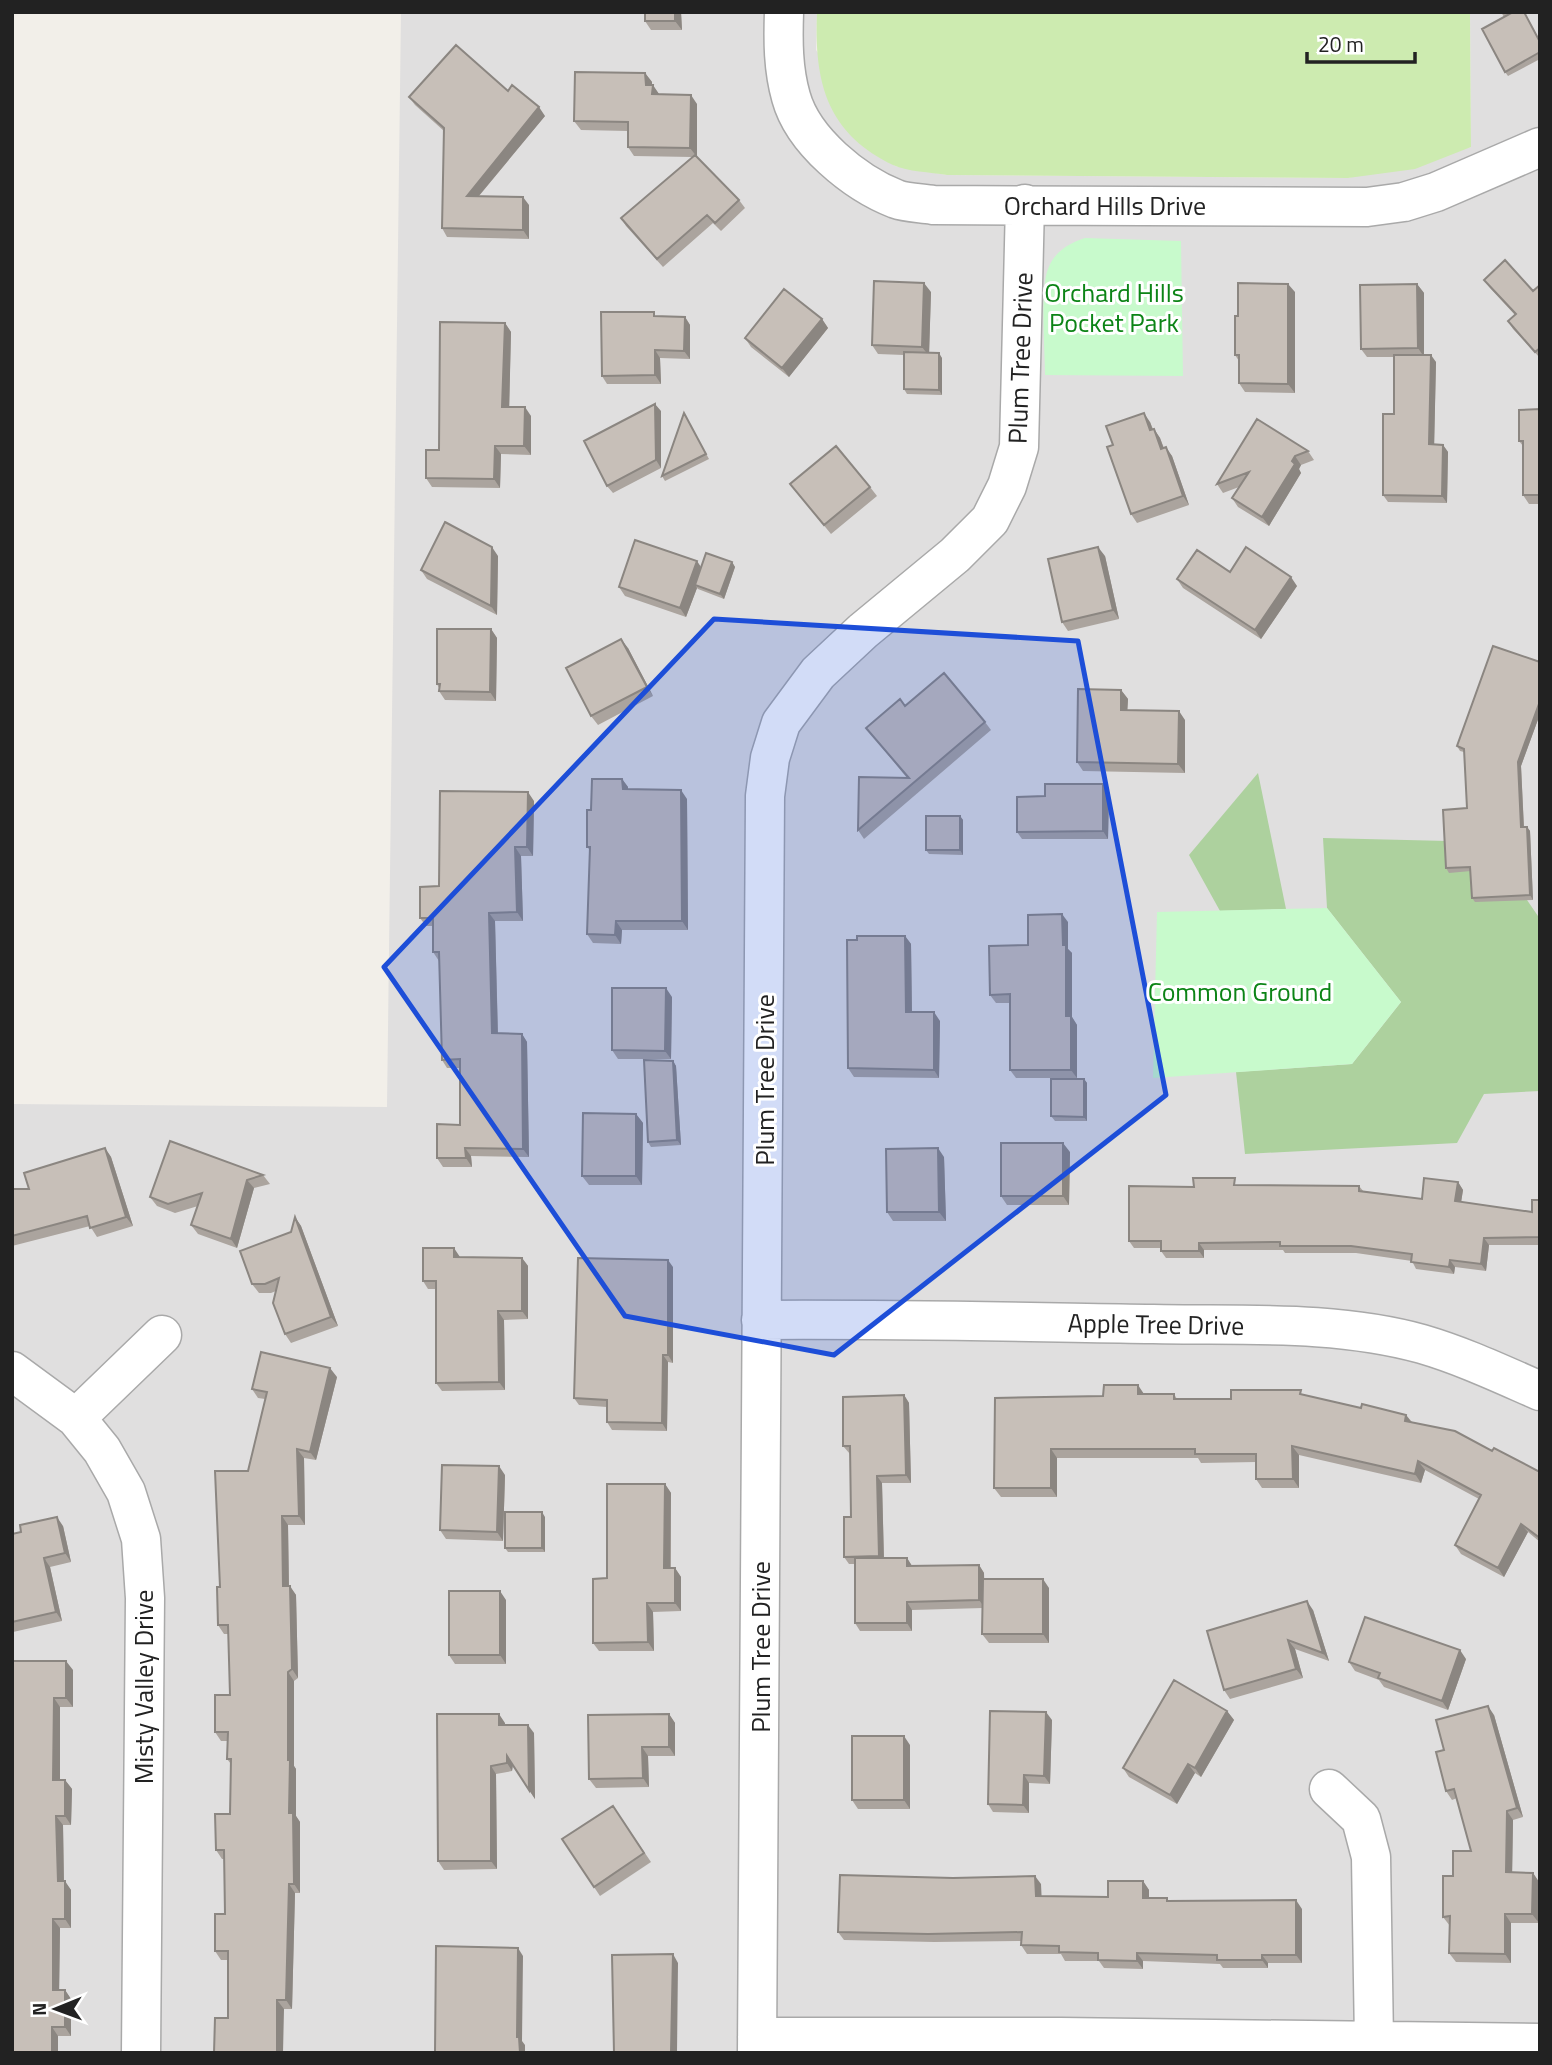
<svg xmlns="http://www.w3.org/2000/svg" width="1552" height="2065" font-family="'Titillium Web',sans-serif">
<style>
.residential{fill:#e0dfdf}
.grass{fill:#cdebb0}
.forest{fill:#add19e}
.park{fill:#c8facc}
.lines{fill:none;stroke-linecap:round;stroke-linejoin:round}
.minor-casing{stroke:#a9a9a9;stroke-width:41}
.minor{stroke:#fff;stroke-width:38}
.wall{fill:#aba49e}
.shaded-wall{fill:#8b8681}
.building{fill:#c7bfb8;stroke:#8b8681;stroke-width:2}
.marked{fill:#1d4ed8;fill-opacity:0.2;stroke:#1d4ed8;stroke-width:5;stroke-linejoin:round}
.labels{text-anchor:middle;dominant-baseline:central;stroke-width:6;stroke-linejoin:round;paint-order:stroke}
.street-label{font-size:26px;fill:#222;stroke:#fff}
.park-label{font-size:26px;fill:#0c8416;stroke:#fff}
</style>
<rect width="100%" height="100%" fill="#f2efe9"/>
<path class="residential" d="M401 12H817L816 50 895 166 947 175 1348 178 1471 147 1470 12H1540V2053H12V1104L387 1107Z"/>
<path class="grass" d="M817 12H1470L1471 147 1415 169 1348 178 947 175C930 172 908 172 893 165 826 133 814 81 817 12Z"/>
<path class="forest" d="M1258 773 1286 909 1220 911 1189 855Z
M1323 838 1448 841 1474 871 1527 900 1540 919V1091L1484 1094 1457 1143 1245 1154 1236 1072 1352 1064 1401 1002 1327 908Z"/>
<path class="park" d="M1085 238 1181 241 1183 376 1045 375C1045 351 1040 288 1048 269 1054 252 1069 243 1085 238Z
M1327 908 1401 1002 1352 1064 1153 1078 1157 912Z"/>
<g class="lines">
<defs>
<path id="minor" d="M784 12C783 41 783 69 791 97 803 141 855 183 896 199 907 203 921 203 933 205L1367 207 1404 202 1436 192 1540 147
M761 1320C892 1319 1022 1322 1153 1324 1242 1326 1335 1320 1422 1344 1463 1356 1501 1374 1540 1391
M12 1371 76 1418 102 1450 126 1492 141 1539 145 1598 141 2053
M76 1418 162 1335
M1329 1789 1361 1819 1371 1857 1374 2041
M757 2037H1061L1540 2043
M757 2053 765 796 770 758 781 723 818 673 863 631 955 555 990 520 1007 486 1019 447 1025 204"/>
</defs>
<use href="#minor" class="minor-casing"/>
<use href="#minor" class="minor"/>
</g>
<path class="wall" d="M645 12H681L682 30H651L645 21Z
M1501 12H1513L1504 17Z
M1524 12 1540 41V59L1508 76 1505 72Z
M645 73 652 82V85L659 94 697 104 696 157 739 200 745 208 721 231 713 223 663 267 626 226 621 218 692 157 634 156 628 147V131L581 130 574 121Z
M409 97 545 116 479 196 529 205V239L447 237 442 228 444 131 415 105Z
M1484 280 1533 291 1540 285V358L1513 329 1508 321 1515 315 1490 288Z
M1417 284 1424 293V355L1436 362 1434 445H1443L1448 452 1447 503 1388 502 1383 495 1394 414V357H1367L1361 349Z
M931 292 929 353 942 358V395L907 394 904 389V355L878 354 872 345Z
M1295 292V393L1245 392 1239 383V361L1235 355 1238 316Z
M657 316 685 317 690 325V359L660 358 661 384H607L602 376Z
M822 319 828 328 789 377 751 347 745 338Z
M505 323 511 332 509 407 531 416V455L501 454 500 488 432 487 426 478 439 450Z
M1540 409V504H1529L1523 495V446L1519 441Z
M661 411V468L613 493 607 486Z
M684 413 709 459 665 481 662 476Z
M1150 422 1153 429H1154L1160 438 1164 448 1172 456 1189 505 1137 523 1131 514 1113 445Z
M1308 451 1314 460 1301 465 1299 469 1301 473 1269 526 1238 507 1232 498 1239 487 1223 493 1217 484Z
M790 484 870 487 877 496 831 534Z
M498 556 497 615 427 579 421 570Z
M1105 556 1119 619 1068 631 1062 622Z
M732 562 735 567 724 599 698 589 697 588 686 617 625 596 619 587 701 567Z
M1230 572 1297 586 1261 639 1183 588 1177 579Z
M491 629 497 638 496 701 445 700 439 691V688L437 684Z
M628 648 653 696 598 725 591 716Z
M1540 662V714L1521 766 1524 827H1527L1530 831 1533 900 1475 902 1472 898 1471 871 1449 873 1446 868 1467 808 1464 752 1460 751 1457 746Z
M1121 690 1128 699 1127 710 1185 720V773L1083 771 1077 762Z
M905 706 985 722 991 730 864 839 858 830 907 778 866 728Z
M622 779 628 787V789L687 799 688 930H622L621 944 593 943 587 934 590 850 587 847 591 810Z
M1109 792 1108 839H1022L1017 832 1045 796Z
M534 801 533 856H521L523 921H495L498 1033 522 1034 527 1042 529 1157 471 1156 472 1167H443L437 1158 460 1125V1068H447L442 1060 439 961 433 952V926H426L420 918 439 886Z
M960 816 963 820V855L929 854 926 850Z
M1068 922V949L1072 953V1017L1077 1025V1078H1016L1010 1070V1003H996L990 995 1028 945Z
M905 936 911 944 912 1012 940 1021 939 1078 854 1077 848 1068Z
M672 997 671 1059H618L612 1050Z
M673 1061 676 1066 681 1145 651 1147 648 1142Z
M1084 1079 1087 1083V1121H1055L1051 1116Z
M636 1114 643 1123 642 1185H589L582 1176Z
M105 1148 111 1157 133 1226 97 1237 90 1226 12 1246V1189H29Z
M1070 1152 1069 1205H1007L1001 1196Z
M944 1157 946 1221H893L887 1212Z
M263 1175 270 1184 254 1188 237 1248 198 1234 191 1225 198 1206 175 1213 157 1206 150 1197Z
M1458 1182 1463 1190 1461 1202 1532 1212 1540 1200V1245H1489L1486 1271 1455 1267 1454 1274 1416 1269 1412 1261 1356 1253H1285L1283 1250H1204V1258H1166L1161 1251V1248H1134L1129 1241 1194 1187 1359 1186 1364 1192 1422 1199Z
M295 1217 301 1226 338 1326 291 1343 285 1334 276 1291 271 1293H259L252 1284 291 1232Z
M460 1257 522 1258 528 1266V1319L504 1320 505 1390 442 1391 436 1383V1289H428L423 1281Z
M673 1267V1363L668 1362 667 1431 612 1430 607 1422V1407L579 1405 574 1398Z
M337 1377 316 1460 304 1458 305 1525H288L289 1586 296 1595 298 1678 294 1681V1766L296 1769V1816L300 1822V1893H295L292 2009H284L228 2018V1960H221L215 1951 225 1914 224 1859H222L216 1850 230 1814 231 1764 227 1759 228 1741H221L215 1732 230 1695 229 1634H224L218 1625 248 1471 265 1399 258 1398 252 1389Z
M1144 1394H1174L1177 1399H1231L1304 1395 1361 1408 1406 1415 1412 1422 1492 1451 1540 1472V1542L1528 1532 1504 1577 1461 1554 1455 1545 1479 1499 1425 1470 1421 1483 1299 1455V1488H1262L1256 1479V1462L1201 1463 1198 1458H1057V1497H1001L994 1488 1103 1396Z
M904 1395 909 1403 911 1483H882L884 1558H907L912 1566 979 1565 984 1573V1579L1049 1588V1643H989L982 1634 983 1608 912 1610V1631H860L855 1623V1564H849L844 1557 851 1517 850 1454 843 1446Z
M505 1475 503 1541 446 1539 440 1530Z
M665 1484 671 1493V1568H675L681 1577V1611L653 1612 654 1651H599L593 1643 607 1578Z
M545 1517V1552H508L505 1548Z
M63 1526 71 1562 50 1567 62 1621 13 1632 12 1630V1534Z
M506 1600V1664H455L449 1655Z
M1313 1610 1329 1661 1295 1649 1303 1678 1230 1699 1224 1690Z
M1466 1659 1448 1710 1384 1687 1379 1680 1355 1671 1349 1662Z
M12 1661 73 1670V1707H60V1780H65L72 1789 71 1825H63L64 1881 71 1890V1928H60L59 1990H65L71 1999V2036H58V2053H12Z
M1227 1711 1234 1720 1201 1777 1195 1773 1177 1804 1129 1777 1123 1768Z
M669 1714 675 1723V1756H648L649 1787 596 1788 589 1779Z
M1494 1715 1523 1817 1513 1820 1512 1873H1533L1539 1882V1923H1511V1963L1456 1962 1449 1953 1450 1926 1443 1917 1453 1876 1471 1851 1457 1798 1452 1800 1446 1791 1444 1750Z
M1052 1720 1050 1784 1029 1783V1813L993 1812 988 1804Z
M505 1723V1725L534 1733 535 1799 513 1765 512 1771 496 1774 497 1869 444 1870 438 1861Z
M910 1745V1809H858L852 1800Z
M613 1806 651 1862 600 1896 562 1839Z
M1143 1881 1149 1890V1898L1169 1901 1302 1909V1963H1268V1968H1223L1220 1964 1143 1961V1969L1104 1968 1099 1961H1065L1061 1954H1027L1021 1945V1941L934 1942 844 1940 838 1932 1041 1884V1896L1108 1897Z"/>
<path class="shaded-wall" d="M675 12H681L682 30 675 21Z
M645 73 652 82V94L646 85Z
M653 85 659 94H652Z
M691 95 697 104V157L690 148Z
M539 107 545 116 472 204 467 196Z
M523 197 529 205V239L523 230Z
M924 283 931 292 929 356 922 347Z
M1288 284 1295 292V393L1288 384Z
M1417 284 1424 293V357L1418 348Z
M685 317 690 325V359L684 351Z
M822 319 828 328 789 377 782 368Z
M505 323 511 332 509 416 502 407Z
M655 350 660 358 661 384 655 375Z
M939 353 942 358V395L939 390Z
M1431 355 1436 362 1434 452 1429 444Z
M655 404 661 411V468L656 460Z
M525 407 531 416V455L524 446Z
M1144 413 1150 422 1156 439 1150 430Z
M1154 429 1160 438 1167 458 1161 449Z
M1443 445 1448 452 1447 503 1442 496Z
M495 446 501 454 500 488 494 479Z
M1166 447 1172 456 1189 505 1183 496Z
M1295 456 1301 465 1299 469 1301 473 1269 526 1262 517Z
M492 547 498 556 497 615 491 606Z
M1098 547 1105 556 1119 619 1113 610Z
M697 561 703 570 695 585 697 588 686 617 680 608Z
M732 562 735 567 724 599 720 594Z
M1291 577 1297 586 1261 639 1255 630Z
M491 629 497 638 496 701 490 692Z
M621 639 628 648 653 696 647 687Z
M1121 690 1128 699 1127 719 1121 710Z
M1540 701V714L1521 766 1524 831 1521 827 1518 762Z
M1179 711 1185 720V773L1178 764Z
M622 779 628 787V798L623 789Z
M1103 784 1109 792 1108 839 1103 831Z
M681 790 687 799 688 930 682 921Z
M528 792 534 801 533 856 527 847Z
M960 816 963 820V855L960 850Z
M1527 827 1530 831 1533 900 1530 895Z
M515 847 521 856 523 921 517 912Z
M489 913 495 921 498 1042 492 1033Z
M1062 914 1068 922V949L1072 953V1017L1077 1025V1078L1071 1070 1066 1016Z
M616 921 622 930 621 944 615 935Z
M905 936 911 944 912 1020 906 1012Z
M666 988 672 997 671 1059 665 1051Z
M934 1012 940 1021 939 1078 934 1070Z
M522 1034 527 1042 529 1157 523 1149Z
M673 1061 676 1066 681 1145 677 1140Z
M1084 1079 1087 1083V1121L1084 1117Z
M636 1114 643 1123 642 1185 636 1176Z
M1063 1143 1070 1152 1069 1205 1063 1196Z
M105 1148 111 1157 133 1226 126 1217Z
M465 1148 471 1156 472 1167 466 1158Z
M938 1148 944 1157 946 1221 939 1212Z
M247 1180 254 1188 237 1248 231 1239Z
M1458 1182 1463 1190 1460 1209 1455 1201Z
M295 1217 301 1226 338 1326 331 1317Z
M1484 1238 1489 1245 1486 1271 1481 1264Z
M1199 1243 1204 1250V1258L1199 1251Z
M454 1248 460 1257V1266L454 1257Z
M522 1258 528 1266V1319L522 1311Z
M668 1260 673 1267V1363L668 1355Z
M1450 1260 1455 1267 1454 1274 1449 1267Z
M498 1311 504 1320 505 1390 499 1382Z
M663 1355 668 1362 667 1431 662 1423Z
M330 1368 337 1377 316 1460 310 1452Z
M1138 1385 1144 1394H1138Z
M904 1395 909 1403 911 1483 906 1475Z
M1406 1415 1412 1423 1405 1421Z
M1292 1446 1299 1455V1488L1293 1479Z
M297 1449 304 1458 305 1525 299 1516Z
M1051 1449 1057 1458V1497L1051 1488Z
M1418 1461 1425 1470 1421 1483 1415 1474Z
M499 1466 505 1475 503 1541 497 1532Z
M877 1476 882 1483 884 1563 879 1556Z
M665 1484 671 1493 670 1577 664 1568Z
M542 1512 545 1517V1552L542 1548Z
M282 1516 288 1525 289 1595 283 1586Z
M57 1517 63 1526 71 1562 65 1553Z
M1521 1524 1528 1532 1504 1577 1498 1568Z
M44 1558 50 1567 62 1621 56 1612Z
M907 1558 912 1566H907Z
M979 1565 984 1573 985 1608 979 1600Z
M675 1568 681 1577V1611L675 1603Z
M1043 1579 1049 1588V1643L1043 1634Z
M290 1586 296 1595 298 1678 292 1669Z
M500 1591 506 1600V1664L500 1655Z
M1307 1601 1313 1610 1329 1661 1323 1653Z
M907 1602 912 1610V1631L907 1623Z
M647 1603 653 1612 654 1651 648 1642Z
M1288 1640 1295 1649 1303 1678 1296 1669Z
M1460 1650 1466 1659 1448 1710 1442 1701Z
M66 1661 73 1670V1707L66 1698Z
M288 1672 294 1681V1766L296 1769V1816L300 1822V1893L294 1884 289 1813 288 1760Z
M54 1698 60 1707V1788L53 1780Z
M1488 1706 1494 1715 1523 1817 1517 1808Z
M1227 1711 1234 1720 1201 1777 1195 1768Z
M1046 1712 1052 1720 1050 1784 1044 1776Z
M499 1714 505 1723V1733L499 1725Z
M669 1714 675 1723V1756L669 1747Z
M528 1725 534 1733 535 1799 529 1790Z
M904 1736 910 1745V1809L904 1800Z
M642 1747 648 1756 649 1787 643 1778Z
M507 1756 513 1764 512 1771 507 1763Z
M1188 1764 1195 1773 1177 1804 1170 1795Z
M491 1766 496 1774 497 1869 491 1861Z
M1024 1775 1029 1783V1813L1023 1805Z
M65 1780 72 1789 71 1825 65 1816Z
M1507 1811 1513 1820 1512 1881 1506 1872Z
M56 1816 63 1825 64 1890 58 1881Z
M1533 1873 1539 1882V1923L1532 1914Z
M1035 1876 1041 1884 1042 1905 1036 1896Z
M65 1881 71 1890V1928L65 1919Z
M1143 1881 1149 1890V1906L1143 1898Z
M289 1884 295 1893 292 2009 286 2000Z
M1296 1900 1302 1909V1963L1296 1955Z
M1505 1914 1511 1923V1963L1505 1954Z
M53 1919 60 1928 59 1999 53 1990Z
M518 1948 523 1956 522 2041 525 2045V2053H520L517 2037Z
M1137 1953 1143 1961V1969L1137 1961Z
M673 1954 678 1963 677 2053 671 2052Z
M1262 1955 1268 1963V1968L1262 1960Z
M65 1990 71 1999V2036L65 2027Z
M277 2000 284 2009 283 2053H277Z
M52 2027 58 2036V2053H52Z"/>
<path class="building" d="M645 12H675V21H645Z
M1513 12H1524L1540 42V52L1505 72 1482 29Z
M456 45 508 91 512 85 539 107 467 196 523 197V230L442 228 444 128 409 97Z
M575 72 645 73 646 85H653L652 94 691 95 690 148 628 147V122L574 121Z
M695 155 739 200 715 223 707 215 657 259 621 218Z
M1505 260 1533 291 1540 285V348L1535 352 1508 321 1516 314 1484 280Z
M874 281 924 283 922 347 872 345Z
M1238 283 1288 284V384L1239 383V355H1235V316H1238Z
M1417 284 1418 348 1361 349 1360 285Z
M784 289 822 319 782 368 745 338Z
M601 312H654V316L685 317 684 351 655 350V375L602 376Z
M440 322 505 323 502 407H525L524 446H495L494 479 426 478V450H439Z
M904 352 939 353V390L904 389Z
M1394 355H1431L1429 444 1443 445 1442 496 1383 495V414H1394Z
M655 404 656 460 607 486 584 441Z
M1540 409V495H1523V441H1519V410Z
M684 413 706 454 662 476Z
M1144 413 1150 430 1154 429 1161 449 1166 447 1183 496 1131 514 1107 447 1113 445 1106 426Z
M1257 419 1308 451 1295 456 1292 461 1295 464 1262 517 1232 498 1249 472 1217 484Z
M836 446 870 487 824 525 790 484Z
M445 522 492 547 491 606 421 570Z
M635 540 697 561 680 608 619 587Z
M1098 547 1113 610 1062 622 1048 559Z
M1246 547 1291 577 1255 630 1177 579 1197 550 1230 572Z
M706 553 732 562 720 594 695 585Z
M437 629H491L490 692 439 691 440 684H437Z
M621 639 647 687 591 716 566 668Z
M1493 646 1540 662V701L1518 762 1521 827H1527L1530 895 1472 898 1470 867 1446 868 1443 810 1467 808 1464 749 1457 746Z
M944 673 985 722 858 830 859 777 909 778 866 728 900 699 905 706Z
M1078 689 1121 690V710L1179 711 1178 764 1077 762Z
M592 779H622L623 789 681 790 682 921H616L615 935 587 934 590 847H587V810H591Z
M1045 784H1103V831L1017 832V797L1045 796Z
M440 791 528 792 527 847H515L517 912 489 913 492 1033 522 1034 523 1149 465 1148 466 1158H437V1124L460 1125V1059L442 1060 439 952H433V918H420V887L439 886Z
M926 816H960V850H926Z
M1062 914 1063 945H1066V1016H1071V1070H1010V994L990 995 989 946 1028 945V915Z
M857 936H905L906 1012H934V1070L848 1068 847 940H857Z
M612 988H666L665 1051 612 1050Z
M644 1060 673 1061 677 1140 648 1142Z
M1051 1079H1084V1117L1051 1116Z
M583 1113 636 1114V1176H582Z
M170 1141 263 1175 247 1180 231 1239 191 1225 202 1193 168 1204 150 1197Z
M1001 1143H1063V1196H1001Z
M105 1148 126 1217 90 1228 87 1216 12 1236V1189H29L24 1173Z
M938 1148 939 1212H887L886 1149Z
M1193 1178H1235L1234 1185 1359 1186V1191L1422 1199 1424 1178 1458 1182 1455 1201 1532 1212V1200H1540V1237L1484 1238 1481 1264 1450 1260 1449 1267 1411 1262 1412 1254 1351 1246H1280V1242L1199 1243V1251H1161V1241H1129V1186L1194 1187Z
M295 1217 331 1317 285 1334 273 1303 279 1278 265 1284H252L240 1251 291 1232Z
M423 1248H454V1257L522 1258V1311H498L499 1382 436 1383V1281H423Z
M578 1258 668 1260V1355H663L662 1423 607 1422V1400L574 1398Z
M261 1352 330 1368 310 1452 297 1449 299 1516H282L283 1586H290L292 1669 288 1672V1760H290L289 1813H293L294 1884H289L286 2000H277V2053H214L215 2018H228V1951H215V1914H225L224 1850H216L215 1814H230L231 1759H227L228 1732H215V1695H230L228 1625H218L217 1587H220L215 1471H248L267 1392 252 1389Z
M1104 1385H1138V1394H1174V1399H1231V1390H1301L1300 1394 1361 1408 1362 1404 1406 1415 1405 1421 1455 1431 1492 1451 1494 1448 1540 1472V1538L1521 1524 1498 1568 1455 1545 1481 1495 1418 1461 1415 1474 1292 1446 1293 1479H1256V1454H1195V1449H1051V1488H994L995 1398 1103 1396Z
M904 1395 906 1475 877 1476 879 1556 844 1557V1517H851L850 1446H843V1397Z
M442 1465 499 1466 497 1532 440 1530Z
M607 1484H665L664 1568H675V1603H647L648 1642 593 1643V1579L607 1578Z
M505 1512H542V1548H505Z
M57 1517 65 1553 44 1558 56 1612 12 1622V1534L21 1532 20 1525Z
M855 1558H907V1566L979 1565V1600L907 1602V1623H855Z
M983 1579H1043V1634H982Z
M449 1591H500V1655H449Z
M1307 1601 1323 1653 1288 1640 1296 1669 1224 1690 1207 1631Z
M1365 1617 1460 1650 1442 1701 1378 1678 1380 1673 1349 1662Z
M12 1661H66V1698H54L53 1780H65V1816H56L58 1881H65V1919H53V1990H65V2027H52V2053H12Z
M1174 1680 1227 1711 1195 1768 1188 1764 1170 1795 1123 1768Z
M1488 1706 1517 1808 1507 1811 1506 1872 1533 1873 1532 1914H1505V1954L1449 1953 1450 1916 1443 1917V1876H1453V1851H1471L1454 1789 1446 1791 1436 1752 1444 1750 1436 1720Z
M990 1711 1046 1712 1044 1776 1024 1775 1023 1805 988 1804Z
M437 1714H499V1725H528L529 1790 507 1756V1763L491 1766V1861H438Z
M669 1714V1747H642L643 1778 589 1779 588 1715Z
M852 1736H904V1800H852Z
M613 1806 644 1853 594 1887 562 1839Z
M840 1875 953 1878 1035 1876 1036 1896 1108 1897V1881H1143V1898H1167V1901L1296 1900V1955H1262V1960H1217V1955L1137 1953V1961L1098 1960V1953L1059 1952V1946L1021 1945 1022 1932 928 1934 838 1932Z
M436 1946 518 1948 517 2037H519L520 2053H435Z
M673 1954 671 2052 614 2053 612 1955Z"/>
<path class="marked" d="M714 619 1078 641 1166 1095 834 1355 625 1316 384 967Z"/>
<g class="labels">
<g class="street-label">
<text x="1105" y="205">Orchard Hills Drive</text>
<text transform="translate(1020 358) rotate(-88)">Plum Tree Drive</text>
<text transform="translate(764 1080) rotate(-90)">Plum Tree Drive</text>
<text transform="translate(1156 1324) rotate(1)">Apple Tree Drive</text>
<text transform="translate(760 1647) rotate(-90)">Plum Tree Drive</text>
<text transform="translate(143 1687) rotate(-90)">Misty Valley Drive</text>
</g>
<g class="park-label">
<text x="1114" y="292">Orchard Hills<tspan x="1114" dy="30">Pocket Park</tspan></text>
<text x="1240" y="991">Common Ground</text>
</g>
</g>
<rect width="1552" height="2065" fill="none" stroke="#222222" stroke-width="28"/>
<g transform="translate(56 2009) rotate(269)" stroke="#ffffff" stroke-width="5" paint-order="stroke">
<path d="M0-5L12 26L0 18L-12 26Z" fill="#222222"/>
<text y="-10" font-size="19" font-weight="bold" text-anchor="middle" fill="#222222">N</text>
</g>
<path d="M1307 52v10h108v-10" fill="none" stroke="#222222" stroke-width="3.5"/>
<text x="1318" y="52" font-size="21" fill="#222222" stroke="#ffffff" stroke-width="5" paint-order="stroke">20 m</text>
</svg>
